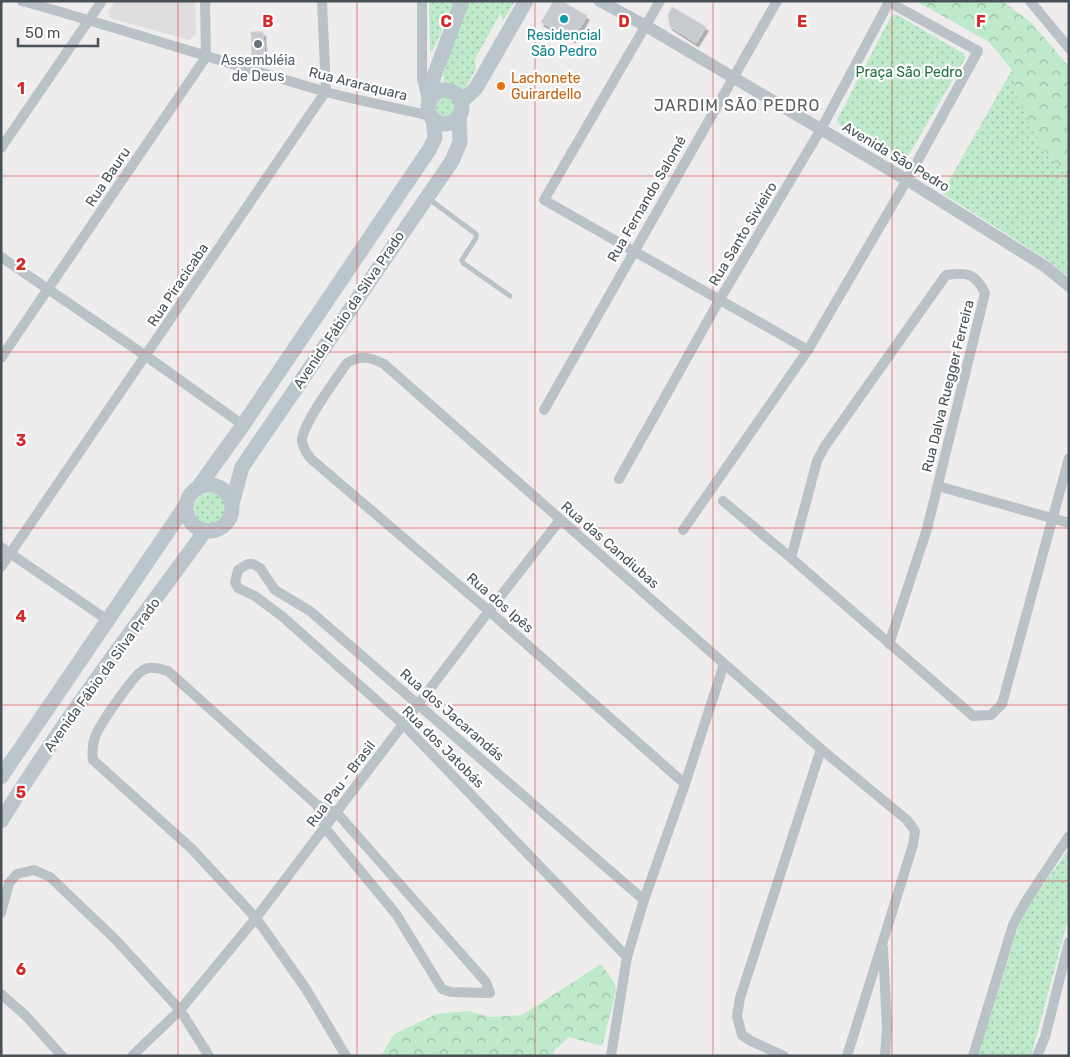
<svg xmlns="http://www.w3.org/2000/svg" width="1070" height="1057" viewBox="0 0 1070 1057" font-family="Rubik,sans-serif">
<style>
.education{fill:#e0ddde}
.grass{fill:url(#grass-dots)}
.forest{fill:url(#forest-crowns)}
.building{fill:#c7cacf;stroke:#d1d3d7;filter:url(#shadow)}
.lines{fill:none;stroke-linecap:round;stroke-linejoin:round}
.service{stroke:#b9c2c7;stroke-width:5}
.minor{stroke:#b9c2c7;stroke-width:10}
.tertiary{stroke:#b9c2c7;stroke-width:12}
.secondary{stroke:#bac5cc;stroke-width:15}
.grid{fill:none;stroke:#d62828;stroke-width:1;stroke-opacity:0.55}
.culture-dot{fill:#0f9aa8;stroke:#fff;stroke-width:2}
.worship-dot{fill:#6b7280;stroke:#fff;stroke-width:2}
.food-dot{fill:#e8710a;stroke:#fff;stroke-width:2}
.labels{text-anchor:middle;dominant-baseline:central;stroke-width:4.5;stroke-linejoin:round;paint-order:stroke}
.culture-label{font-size:14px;fill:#0d838f;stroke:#fff}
.worship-label{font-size:14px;fill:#5b616d;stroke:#fff}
.park-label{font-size:14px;fill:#20703f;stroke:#fff}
.food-label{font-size:14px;fill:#c56008;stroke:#fff;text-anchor:start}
.street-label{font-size:14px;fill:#475157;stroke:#fff}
.quarter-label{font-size:16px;letter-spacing:1px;fill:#5a5e60;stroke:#fff}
.grid-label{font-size:16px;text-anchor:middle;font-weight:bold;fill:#d62828;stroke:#fff;stroke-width:4.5;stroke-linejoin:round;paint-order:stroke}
</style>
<defs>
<pattern id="grass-dots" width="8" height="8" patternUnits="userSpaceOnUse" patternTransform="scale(1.25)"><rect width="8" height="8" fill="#bee9ca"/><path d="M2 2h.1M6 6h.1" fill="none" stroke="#9cbfa7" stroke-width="1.8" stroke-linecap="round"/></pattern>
<pattern id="forest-crowns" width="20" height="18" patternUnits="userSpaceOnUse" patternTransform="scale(1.25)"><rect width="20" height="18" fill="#bee9ca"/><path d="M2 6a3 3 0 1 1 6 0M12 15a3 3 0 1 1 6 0" fill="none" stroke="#9cbfa7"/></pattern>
<filter id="shadow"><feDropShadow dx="2.5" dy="4" stdDeviation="0" flood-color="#0004"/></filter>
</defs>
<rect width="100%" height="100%" fill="#efeced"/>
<polygon class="education" points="115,1 195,1 196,34 189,40 110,18 108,12"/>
<g class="grass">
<polygon points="429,1 454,2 433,51 430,51"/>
<path d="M470 1H515L503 21 500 14 475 59 476 69 463 91 452 87 444 86C441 60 458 24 470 1Z"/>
<polygon points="896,14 964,54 966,57 907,158 901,159 840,125 837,120 891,16"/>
<polygon points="1012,70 1019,101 1048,155 1069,177 1069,277 1049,261 942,193"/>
<circle cx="445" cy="107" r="11"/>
<circle cx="210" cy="509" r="16"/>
<polygon points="1069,849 1069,916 1031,1056 978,1056 1018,928 1030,903"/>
</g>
<g class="forest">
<polygon points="916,1 1002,1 1029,21 1048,42 1069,67 1069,177 1048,155 1033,131 1019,101 1012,70 989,42"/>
<polygon points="601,964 614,982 616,991 602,1046 569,1037 554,1051 553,1056 381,1056 394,1034 437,1014 468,1011 490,1017 522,1015"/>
</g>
<g class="building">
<polygon points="554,1 562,1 587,16 573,39 541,22"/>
<polygon points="672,7 706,27 696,43 670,26 668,16"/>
<polygon points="251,32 263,32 265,63 252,56"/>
</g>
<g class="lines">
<polyline class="service" points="429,199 476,234 476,238 462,260 463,263 510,296"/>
<g class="minor">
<path d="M22 1C123 29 222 62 323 91 358 101 395 107 430 116"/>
<polyline points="422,1 422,78 427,100"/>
<polyline points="660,1 544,200 808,350"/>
<polyline points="1030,1 1069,48"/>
<polyline points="1,148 102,1"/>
<polyline points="1,257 146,356 243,425"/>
<polyline points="1,358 206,57 205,1"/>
<polyline points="544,410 777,1"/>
<polyline points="619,479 720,299 821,129 889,2"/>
<polyline points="938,486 1069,523"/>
<polyline points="723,501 791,558 973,716 991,715 1002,704 1069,458"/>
<polyline points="683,530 808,350 907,180 978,51 887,1"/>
<polyline points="1,547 109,621"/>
<path d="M791 558 817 461 825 446 946 275C967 272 975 273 985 293L927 529 889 644"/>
<polyline points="1,567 326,91 322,1"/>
<path d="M685 784 489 611 310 458C307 453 302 447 302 440 303 423 336 379 347 363 361 355 370 357 384 364L821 749 907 820 915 831 913 845 847 1056"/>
<path d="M317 805 325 828 396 914 442 989 451 992 490 993 486 982 337 813 317 805 168 671C159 669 150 665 142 671 133 676 98 727 95 737 92 745 92 751 93 760L192 849 256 918 306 989 346 1056"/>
<polyline points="1,913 9,883 17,874 34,870 50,877 116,940 180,1010 209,1056"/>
<polyline points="883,948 887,1028 885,1056"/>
<polyline points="627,957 403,724 283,617 255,596 238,588 235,582 238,570 248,564 253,564 260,568 275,590 310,611 644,900"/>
<polyline points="1,994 25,1015 62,1056"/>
<polyline points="132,1056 180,1010 256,918 489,611 560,520"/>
<polyline points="611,1056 627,957 644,900 685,784 724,664"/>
<polyline points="784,1056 751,1041 742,1035 737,1016 740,998 821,749"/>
<polyline points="973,1056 1013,925 1026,901 1069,836"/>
<polyline points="1037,1056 1045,1037 1069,942"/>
</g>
<polyline class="tertiary" points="600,1 646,26 907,180 1046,267 1069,286"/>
<g class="secondary">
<circle cx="445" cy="107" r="17"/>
<polyline points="429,100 434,76 462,1"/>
<polyline points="461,102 476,88 526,1"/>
<circle cx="209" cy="508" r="23"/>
<polyline points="197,489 243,425 429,150 435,138 433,119"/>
<polyline points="232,504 242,467 452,161 460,142 459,115"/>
<polyline points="1,777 186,505"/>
<path d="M1 821C63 720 136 626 205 531"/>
</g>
</g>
<path class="grid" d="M178 1V1056M357 1V1056M535 1V1056M713 1V1056M892 1V1056M1 176H1069M1 352H1069M1 528H1069M1 705H1069M1 881H1069"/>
<circle class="culture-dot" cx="564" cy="19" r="5"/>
<circle class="worship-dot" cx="258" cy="44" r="5"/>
<circle class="food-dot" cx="501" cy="86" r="5"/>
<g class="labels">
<g class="culture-label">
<text x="564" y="35">Residencial<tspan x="564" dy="16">São Pedro</tspan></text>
</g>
<g class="worship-label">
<text x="258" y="60">Assembléia<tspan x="258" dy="16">de Deus</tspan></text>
</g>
<g class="park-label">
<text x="909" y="72">Praça São Pedro</text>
</g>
<g class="food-label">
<text x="511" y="78">Lachonete<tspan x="511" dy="16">Guirardello</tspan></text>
</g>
<g class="street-label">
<text transform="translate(358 84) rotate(14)">Rua Araraquara</text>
<text transform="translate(896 157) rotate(31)">Avenida São Pedro</text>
<text transform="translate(108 177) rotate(-56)">Rua Bauru</text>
<text transform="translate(647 199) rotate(-60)">Rua Fernando Salomé</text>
<text transform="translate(743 234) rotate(-59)">Rua Santo Sivieiro</text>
<text transform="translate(178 285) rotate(-56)">Rua Piracicaba</text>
<text transform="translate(349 310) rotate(-56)">Avenida Fábio da Silva Prado</text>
<text transform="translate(948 386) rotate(-76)">Rua Dalva Ruegger Ferreira</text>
<text transform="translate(610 545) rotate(41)">Rua das Candiubas</text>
<text transform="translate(500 603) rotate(41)">Rua dos Ipês</text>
<text transform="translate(102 675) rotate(-54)">Avenida Fábio da Silva Prado</text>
<text transform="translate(452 715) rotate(41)">Rua dos Jacarandás</text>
<text transform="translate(443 747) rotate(45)">Rua dos Jatobás</text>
<text transform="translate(341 784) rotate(-53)">Rua Pau - Brasil</text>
</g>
<g class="quarter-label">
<text x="737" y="105">JARDIM SÃO PEDRO</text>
</g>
</g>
<g class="grid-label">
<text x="268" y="27">B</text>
<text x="446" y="27">C</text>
<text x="624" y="27">D</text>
<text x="802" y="27">E</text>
<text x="981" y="27">F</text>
<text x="21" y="94">1</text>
<text x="21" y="270">2</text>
<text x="21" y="446">3</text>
<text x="21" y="622">4</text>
<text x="21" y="798">5</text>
<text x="21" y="975">6</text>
</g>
<rect width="1070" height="1057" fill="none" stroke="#475157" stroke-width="5"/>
<path d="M18 38v8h80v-8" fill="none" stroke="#475157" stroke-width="2.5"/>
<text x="25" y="38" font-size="15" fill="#475157" stroke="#ffffff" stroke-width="4" paint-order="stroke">50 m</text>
</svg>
